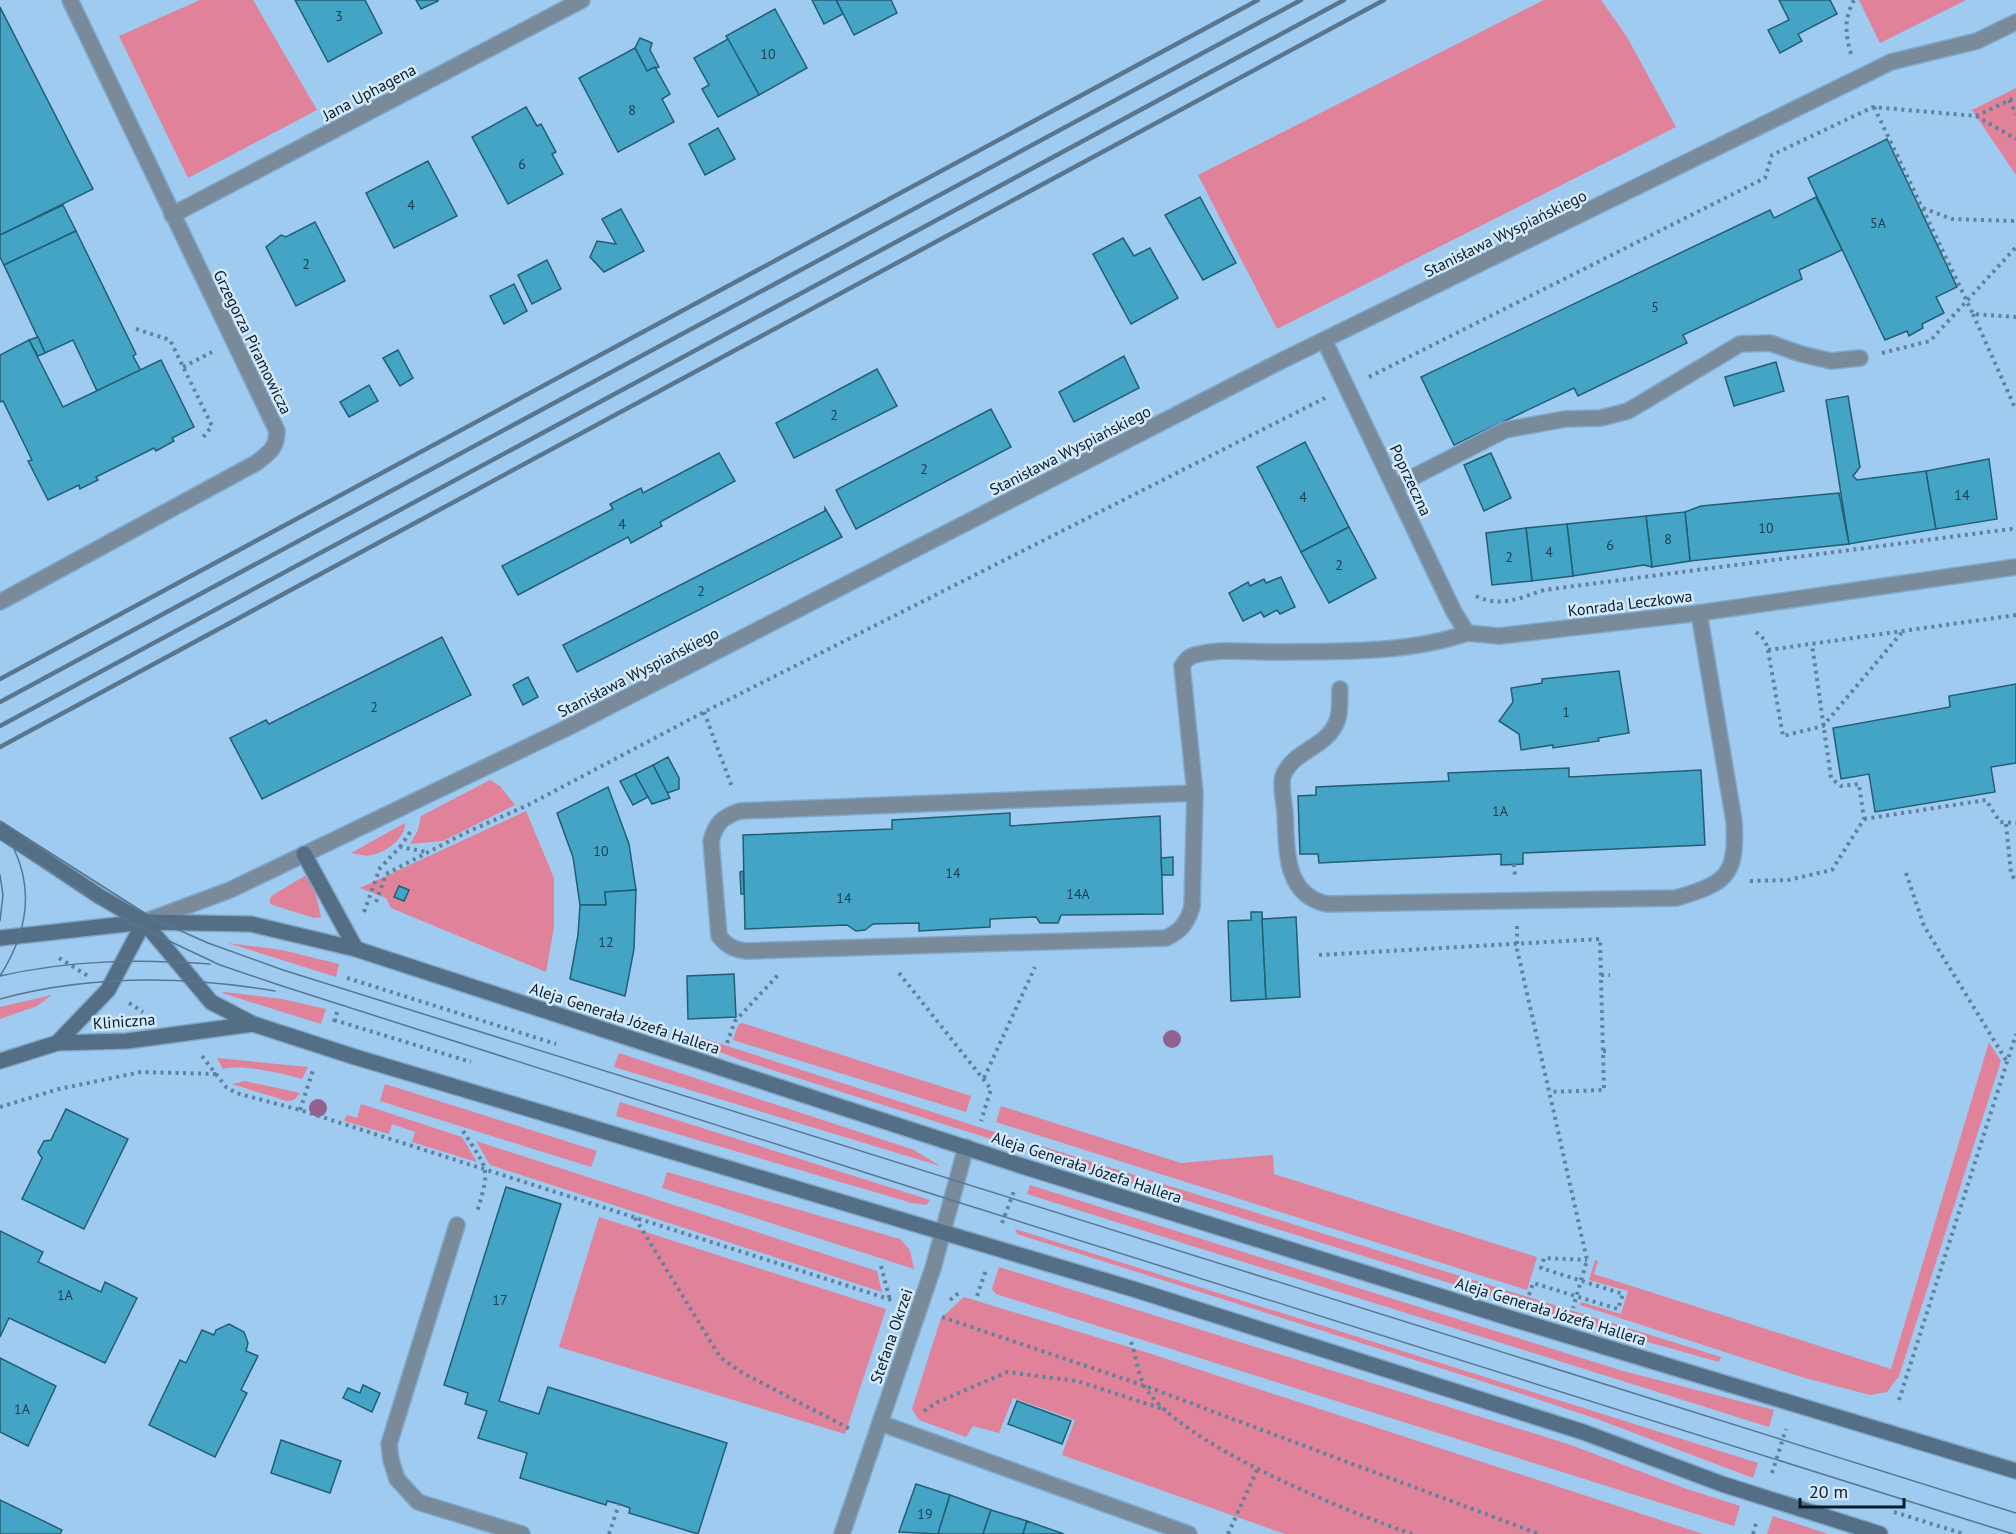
<svg xmlns="http://www.w3.org/2000/svg" width="2016" height="1534" viewBox="0 0 2016 1534" font-family="'PT Sans',sans-serif">
<style>
.green{fill:#df829a}
.building{fill:#44a4c5;stroke:#225e73;stroke-width:1.5}
.lines{fill:none;stroke-linecap:round;stroke-linejoin:round}
.lane-casing{stroke:#81a8c8;stroke-width:18}
.street-casing{stroke:#81a8c8;stroke-width:18}
.secondary-casing{stroke:#81a8c8;stroke-width:18}
.path{stroke:#61819c;stroke-width:4;stroke-dasharray:3 4.5;stroke-linecap:butt}
.lane{stroke:#798b9b;stroke-width:15}
.street{stroke:#798b9b;stroke-width:15}
.secondary{stroke:#546f85;stroke-width:15}
.tram{stroke:#587690;stroke-width:1.5}
.rail{stroke:#587690;stroke-width:4.5}
.tree{fill:#92618f}
.labels{text-anchor:middle;dominant-baseline:central;stroke-width:5;stroke-linejoin:round;paint-order:stroke}
.number-label{font-size:14px;fill:#193e50}
.street-label{font-size:16px;fill:#0b1c29;stroke:#d3e9fc}
</style>
<rect width="100%" height="100%" fill="#9fcbf0"/>
<g class="green">
<polygon points="200,0 253,0 317,110 188,178 119,36"/>
<polygon points="1544,0 1601,0 1627,37 1676,127 1277,329 1198,175"/>
<polygon points="1859,0 1966,0 1880,43"/>
<polygon points="2016,88 2016,175 1972,110"/>
<polygon points="490,780 500,786 515,805 443,841 410,844 418,830 421,816"/>
<polygon points="526,811 554,878 554,927 546,972 391,908 386,898 360,888"/>
<path d="M405 823C406 837 386 853 371 855 365 857 357 854 351 853Z"/>
<polygon points="308,874 312,877 321,917 314,918 270,904 270,898 273,895"/>
<polygon points="228,943 282,950 339,964 336,977"/>
<polygon points="224,992 282,999 326,1009 321,1024 222,993"/>
<polygon points="52,995 37,1006 0,1019 0,1007"/>
<polygon points="742,1023 971,1096 966,1112 733,1040 738,1025"/>
<polygon points="687,1033 1016,1139 1013,1146 741,1060 685,1039"/>
<polygon points="1989,1042 2001,1061 1899,1376 1887,1392 1870,1395 1805,1378 1580,1305 1581,1302 1621,1314 1628,1291 1589,1280 1595,1260 1598,1261 1594,1274 1891,1369"/>
<polygon points="619,1053 914,1150 940,1166 614,1067"/>
<path d="M217 1058 308 1067 302 1079C281 1073 243 1064 223 1069Z"/>
<polygon points="245,1081 300,1093 294,1100 287,1101 232,1084"/>
<polygon points="385,1084 597,1151 591,1167 380,1101"/>
<polygon points="620,1102 930,1200 926,1205 912,1203 616,1116"/>
<polygon points="361,1104 462,1137 477,1162 412,1142 415,1132 392,1124 389,1134 344,1121 347,1115 357,1118"/>
<polygon points="1001,1106 1181,1163 1273,1155 1274,1174 1537,1257 1527,1290 996,1122"/>
<polygon points="476,1141 877,1271 882,1292 490,1165"/>
<polygon points="1041,1146 1721,1357 1719,1362 1545,1313 1038,1154"/>
<polygon points="667,1172 900,1239 910,1250 914,1269 662,1188"/>
<polygon points="1030,1185 1623,1371 1774,1410 1769,1427 1027,1194"/>
<polygon points="599,1217 886,1309 845,1434 559,1347"/>
<polygon points="1015,1229 1758,1463 1753,1478 1597,1419 1519,1393 1017,1234"/>
<polygon points="999,1267 1571,1445 1684,1488 1740,1506 1734,1526 996,1294 992,1289"/>
<polygon points="964,1297 1142,1351 1703,1534 1285,1534 1062,1455 1075,1420 1013,1398 999,1433 973,1426 966,1437 919,1420 912,1409 941,1318"/>
<polygon points="1773,1516 1828,1534 1767,1534"/>
</g>
<g class="building">
<polygon points="295,0 365,0 382,33 328,62"/>
<polygon points="416,0 438,0 438,1 421,9"/>
<polygon points="836,0 891,0 897,13 854,35"/>
<polygon points="836,0 843,14 824,24 812,0"/>
<polygon points="1779,0 1830,0 1837,14 1798,34 1802,41 1780,53 1768,30 1789,20"/>
<polygon points="0,7 93,189 0,235"/>
<polygon points="775,9 807,68 759,95 726,36"/>
<polygon points="640,38 652,43 650,50 659,67 647,71 635,48"/>
<polygon points="728,39 759,95 718,117 702,89 709,85 694,58"/>
<polygon points="635,48 647,71 655,67 670,94 662,99 674,122 618,152 579,78"/>
<polygon points="526,107 537,126 541,124 556,152 552,154 563,174 508,204 472,137"/>
<polygon points="718,128 735,159 705,175 689,144"/>
<polygon points="1887,139 1957,287 1936,297 1944,313 1922,324 1923,328 1909,336 1907,331 1885,340 1808,178"/>
<polygon points="428,161 457,216 394,248 366,193"/>
<polygon points="1200,197 1236,263 1203,280 1165,215"/>
<polygon points="1816,197 1842,250 1799,270 1802,279 1683,335 1687,343 1578,396 1574,388 1454,445 1421,377 1770,210 1774,218"/>
<polygon points="63,205 76,231 4,265 0,257 0,235"/>
<polygon points="621,209 644,251 604,272 590,257 597,241 616,244 602,219"/>
<polygon points="315,222 345,281 296,306 266,247 281,235 286,237"/>
<polygon points="76,231 136,354 133,356 141,371 97,391 73,340 45,353 4,265"/>
<polygon points="1123,238 1134,256 1150,248 1178,298 1131,324 1093,254"/>
<polygon points="547,260 561,289 532,304 518,275"/>
<polygon points="514,284 527,311 504,324 490,296"/>
<polygon points="38,337 45,353 38,356 29,340"/>
<polygon points="29,340 63,407 161,360 194,427 172,438 174,441 156,451 154,448 96,477 98,480 80,489 79,485 48,500 28,461 32,460 3,401 0,402 0,355"/>
<polygon points="398,350 413,378 400,386 383,358"/>
<polygon points="1124,356 1139,388 1074,422 1059,392"/>
<polygon points="1776,362 1784,391 1734,406 1725,377"/>
<polygon points="877,369 897,406 794,458 776,423"/>
<polygon points="369,385 378,401 349,417 340,402"/>
<polygon points="1848,396 1860,467 1853,476 1857,480 1926,471 1936,529 1849,544 1826,400"/>
<polygon points="991,409 1011,447 856,529 836,490"/>
<polygon points="1305,442 1349,527 1301,552 1257,467"/>
<polygon points="719,453 735,481 660,522 662,526 631,543 628,537 518,595 502,566 613,509 610,504 641,488 643,493"/>
<polygon points="1491,453 1511,498 1484,511 1464,465"/>
<polygon points="1989,459 1997,519 1936,529 1926,471"/>
<polygon points="1839,493 1849,544 1690,561 1685,512 1701,506"/>
<polygon points="825,508 842,537 577,672 563,645 825,511"/>
<polygon points="1685,512 1690,561 1652,567 1646,516"/>
<polygon points="1646,516 1652,567 1644,565 1573,576 1567,524"/>
<polygon points="1567,524 1573,576 1532,581 1526,528"/>
<polygon points="1349,527 1376,578 1329,603 1301,552"/>
<polygon points="1526,528 1532,581 1492,585 1486,533"/>
<polygon points="1281,577 1295,607 1280,614 1277,610 1264,617 1261,612 1243,621 1229,593 1248,582 1250,586 1264,579 1266,583"/>
<polygon points="442,637 471,695 262,799 230,738 266,720 269,724"/>
<polygon points="1619,671 1629,733 1598,738 1599,741 1553,748 1553,745 1521,750 1519,734 1499,721 1513,702 1511,688 1542,683 1542,679"/>
<polygon points="528,677 538,697 523,705 513,685"/>
<polygon points="2016,684 2016,763 1991,767 1995,792 1875,812 1869,774 1841,779 1833,728 1950,707 1949,696"/>
<polygon points="668,757 679,778 679,789 667,793 653,765"/>
<polygon points="653,765 670,798 652,804 635,774"/>
<polygon points="1569,768 1569,777 1701,770 1705,845 1523,853 1523,864 1501,865 1501,854 1319,863 1318,854 1300,854 1298,796 1316,795 1316,787 1449,781 1448,773"/>
<polygon points="635,774 648,797 633,805 620,781"/>
<polygon points="608,787 629,844 636,890 605,892 606,905 580,905 573,857 557,813"/>
<polygon points="1010,813 1010,826 1160,816 1163,914 1061,915 1058,923 1040,923 1036,917 990,919 990,927 919,931 919,923 873,924 865,930 856,931 847,925 745,929 743,835 892,829 892,820"/>
<polygon points="1173,857 1173,875 1162,875 1161,858"/>
<polygon points="743,871 744,894 741,894 740,872"/>
<polygon points="399,886 409,890 404,901 394,897"/>
<polygon points="636,890 634,949 625,996 570,979 578,935 580,905 606,905 605,892"/>
<polygon points="1251,912 1262,912 1266,999 1231,1001 1228,921 1251,920"/>
<polygon points="1296,917 1300,997 1266,999 1262,919"/>
<polygon points="734,974 736,1017 688,1019 687,976"/>
<polygon points="66,1109 128,1139 84,1229 22,1199 42,1158 38,1152 44,1141 51,1140"/>
<polygon points="506,1187 561,1204 499,1401 539,1414 548,1387 727,1443 698,1534 629,1513 630,1508 619,1504 607,1501 606,1505 520,1478 527,1453 478,1438 487,1411 465,1404 468,1393 444,1385"/>
<polygon points="0,1231 43,1252 38,1262 57,1271 101,1292 105,1282 137,1298 105,1363 9,1318 0,1337"/>
<polygon points="229,1324 244,1332 248,1343 246,1351 258,1356 241,1390 247,1393 215,1457 149,1425 180,1360 186,1363 202,1330 214,1335 216,1330"/>
<polygon points="0,1358 56,1386 28,1446 0,1432"/>
<polygon points="363,1385 380,1393 372,1412 343,1398 348,1388 360,1393"/>
<polygon points="1017,1401 1071,1421 1062,1444 1008,1424"/>
<polygon points="281,1440 341,1461 330,1493 271,1473"/>
<polygon points="916,1484 950,1495 938,1534 899,1532"/>
<polygon points="950,1495 991,1510 983,1534 938,1534"/>
<polygon points="0,1500 62,1530 60,1534 0,1534"/>
<polygon points="991,1510 1027,1521 1023,1534 983,1534"/>
<polygon points="1027,1521 1064,1534 1023,1534"/>
</g>
<g class="lines">
<defs>
<g id="lane">
<polyline points="1394,487 1505,430 1565,419 1601,418 1628,411 1740,344 1770,343 1801,354 1831,361 1860,358"/>
<path d="M1340 689C1339 699 1341 712 1337 721 1327 748 1293 750 1283 776 1280 785 1284 802 1285 812 1287 847 1283 895 1327 904L1676 898C1727 883 1737 876 1734 821L1699 613"/>
<path d="M1195 793 740 811C722 817 716 823 711 841L719 936C727 946 734 950 748 951L1166 938C1181 931 1187 923 1192 907L1195 793 1182 666C1186 660 1188 657 1195 655 1219 648 1250 652 1274 652 1337 651 1407 654 1467 633"/>
<polyline points="457,1225 389,1444 391,1460 397,1479 418,1502 522,1534"/>
</g>
<g id="street">
<polyline points="172,215 582,0"/>
<polyline points="1325,342 1454,612 1467,633 1499,636 1699,613 2016,567"/>
<path d="M0 602 256 463C269 453 277 448 277 431L70 0"/>
<polyline points="144,922 230,890 571,726 1279,362 1891,62 1977,41 2016,22"/>
<polyline points="880,1423 1189,1534"/>
<polyline points="842,1534 933,1268 966,1147"/>
</g>
<g id="secondary">
<polyline points="0,830 99,896 144,922 211,1002 253,1024 355,1057 1133,1289 1583,1432 1722,1484 1880,1534"/>
<polyline points="304,854 356,949"/>
<polyline points="0,938 144,922 251,924 356,949 1022,1166 1516,1320 2016,1471"/>
<polyline points="57,1043 108,990 144,922"/>
<polyline points="0,1061 57,1043 127,1041 253,1024"/>
</g>
</defs>
<use href="#lane" class="lane-casing"/>
<use href="#street" class="street-casing"/>
<use href="#secondary" class="secondary-casing"/>
<g class="path">
<path d="M1851 54C1845 33 1844 19 1854 0"/>
<polyline points="2009,100 2016,114"/>
<polyline points="1874,107 1973,314 2016,317"/>
<polyline points="1976,116 2016,97"/>
<polyline points="1923,208 1952,219 2016,221"/>
<polyline points="1973,314 2016,410"/>
<polyline points="136,329 170,340 212,426 201,440"/>
<polyline points="1882,353 1930,341 2016,247"/>
<polyline points="183,367 212,352"/>
<polyline points="1369,377 1765,178 1772,155 1873,107 1976,116 2016,139"/>
<path d="M1476 596C1500 608 1520 598 1544 590L2011 529 2016 531"/>
<polyline points="1756,632 1765,640 1768,650 1783,736 1823,726 1903,631"/>
<polyline points="1768,650 2016,615"/>
<polyline points="704,712 732,787"/>
<polyline points="1864,819 1986,800 2000,822 2016,823"/>
<polyline points="2006,824 2011,873 2016,882"/>
<polyline points="400,847 411,831"/>
<polyline points="1514,864 1515,876"/>
<polyline points="1906,873 1924,926 2006,1060"/>
<polyline points="1750,881 1788,880 1832,870 1864,819 1859,784 1841,786 1831,778 1812,644"/>
<polyline points="376,902 386,874 465,833 528,805 704,712 1325,398"/>
<polyline points="364,912 380,868 400,847 427,852"/>
<polyline points="1517,926 1517,949 1587,1260 1573,1308"/>
<polyline points="1319,955 1600,939 1604,1090 1550,1092"/>
<polyline points="59,958 88,976"/>
<polyline points="899,973 991,1089 981,1121"/>
<polyline points="1601,975 1610,975"/>
<polyline points="347,978 556,1044"/>
<polyline points="129,1003 143,1012"/>
<polyline points="334,1020 471,1062"/>
<polyline points="334,1022 337,1012"/>
<polyline points="727,1043 735,1021 778,975"/>
<polyline points="1603,1051 1610,1051"/>
<polyline points="202,1056 226,1087 236,1093 300,1110 895,1301"/>
<polyline points="984,1078 1035,967"/>
<polyline points="0,1107 59,1089 141,1072 216,1074"/>
<polyline points="300,1110 313,1070"/>
<path d="M463 1131C488 1171 491 1166 477 1212"/>
<polyline points="635,1218 720,1357 739,1371 852,1430"/>
<polyline points="1002,1223 1014,1191"/>
<polyline points="881,1266 890,1300"/>
<polyline points="1529,1295 1533,1283 1618,1309 1623,1294 1541,1268 1544,1258 1587,1260"/>
<polyline points="977,1296 986,1270"/>
<polyline points="950,1300 961,1291"/>
<polyline points="942,1317 1145,1386 1539,1534"/>
<path d="M1131 1342C1136 1356 1138 1375 1145 1387 1179 1444 1348 1512 1412 1534"/>
<polyline points="1899,1400 2016,1034"/>
<polyline points="924,1411 938,1402 1007,1372 1077,1381 1166,1410"/>
<polyline points="1772,1473 1786,1429"/>
<polyline points="1894,1512 1964,1534"/>
<polyline points="609,1534 619,1504"/>
<polyline points="1228,1534 1258,1468"/>
<polyline points="1753,1534 1757,1520"/>
</g>
<use href="#lane" class="lane"/>
<use href="#street" class="street"/>
<use href="#secondary" class="secondary"/>
<g class="tram">
<polyline points="0,821 154,919 208,943 283,970 2016,1513"/>
<polyline points="0,839 131,923 220,965 279,985 951,1200 2013,1534"/>
<polyline points="0,875 3,895 0,921"/>
<path d="M0 976C70 960 138 959 210 964"/>
<path d="M0 976C26 935 35 893 14 849"/>
<path d="M0 999C89 975 185 976 275 991"/>
</g>
<g class="rail">
<polyline points="0,679 1258,0"/>
<polyline points="0,702 1301,0"/>
<polyline points="0,726 1344,0"/>
<polyline points="0,747 1384,0"/>
</g>
</g>
<g class="tree">
<circle cx="1172" cy="1039" r="9"/>
<circle cx="318" cy="1108" r="9"/>
</g>
<g class="labels">
<g class="number-label">
<text x="339" y="16">3</text>
<text x="768" y="54">10</text>
<text x="632" y="110">8</text>
<text x="522" y="164">6</text>
<text x="411" y="205">4</text>
<text x="1878" y="223">5A</text>
<text x="306" y="264">2</text>
<text x="1655" y="307">5</text>
<text x="834" y="415">2</text>
<text x="924" y="469">2</text>
<text x="1962" y="495">14</text>
<text x="1303" y="497">4</text>
<text x="622" y="524">4</text>
<text x="1766" y="528">10</text>
<text x="1668" y="539">8</text>
<text x="1610" y="545">6</text>
<text x="1549" y="552">4</text>
<text x="1509" y="557">2</text>
<text x="1339" y="565">2</text>
<text x="701" y="591">2</text>
<text x="374" y="707">2</text>
<text x="1566" y="712">1</text>
<text x="1500" y="811">1A</text>
<text x="601" y="851">10</text>
<text x="953" y="873">14</text>
<text x="1078" y="894">14A</text>
<text x="844" y="898">14</text>
<text x="606" y="942">12</text>
<text x="65" y="1295">1A</text>
<text x="500" y="1300">17</text>
<text x="22" y="1409">1A</text>
<text x="925" y="1514">19</text>
</g>
<g class="street-label">
<text transform="translate(369 92) rotate(-28)">Jana Uphagena</text>
<text transform="translate(1505 233) rotate(-26)">Stanisława Wyspiańskiego</text>
<text transform="translate(253 342) rotate(64)">Grzegorza Piramowicza</text>
<text transform="translate(1070 450) rotate(-27)">Stanisława Wyspiańskiego</text>
<text transform="translate(1411 480) rotate(65)">Poprzeczna</text>
<text transform="translate(1630 603) rotate(-7)">Konrada Leczkowa</text>
<text transform="translate(638 672) rotate(-27)">Stanisława Wyspiańskiego</text>
<text transform="translate(625 1018) rotate(18)">Aleja Generała Józefa Hallera</text>
<text transform="translate(124 1021) rotate(-4)">Kliniczna</text>
<text transform="translate(1087 1167) rotate(18)">Aleja Generała Józefa Hallera</text>
<text transform="translate(1551 1311) rotate(17)">Aleja Generała Józefa Hallera</text>
<text transform="translate(891 1336) rotate(-71)">Stefana Okrzei</text>
</g>
</g>
<path d="M1800 1498v9h104v-9" fill="none" stroke="#0b1c29" stroke-width="3"/>
<text x="1809" y="1498" font-size="18" fill="#0b1c29" stroke="#d3e9fc" stroke-width="4.5" paint-order="stroke">20 m</text>
</svg>
